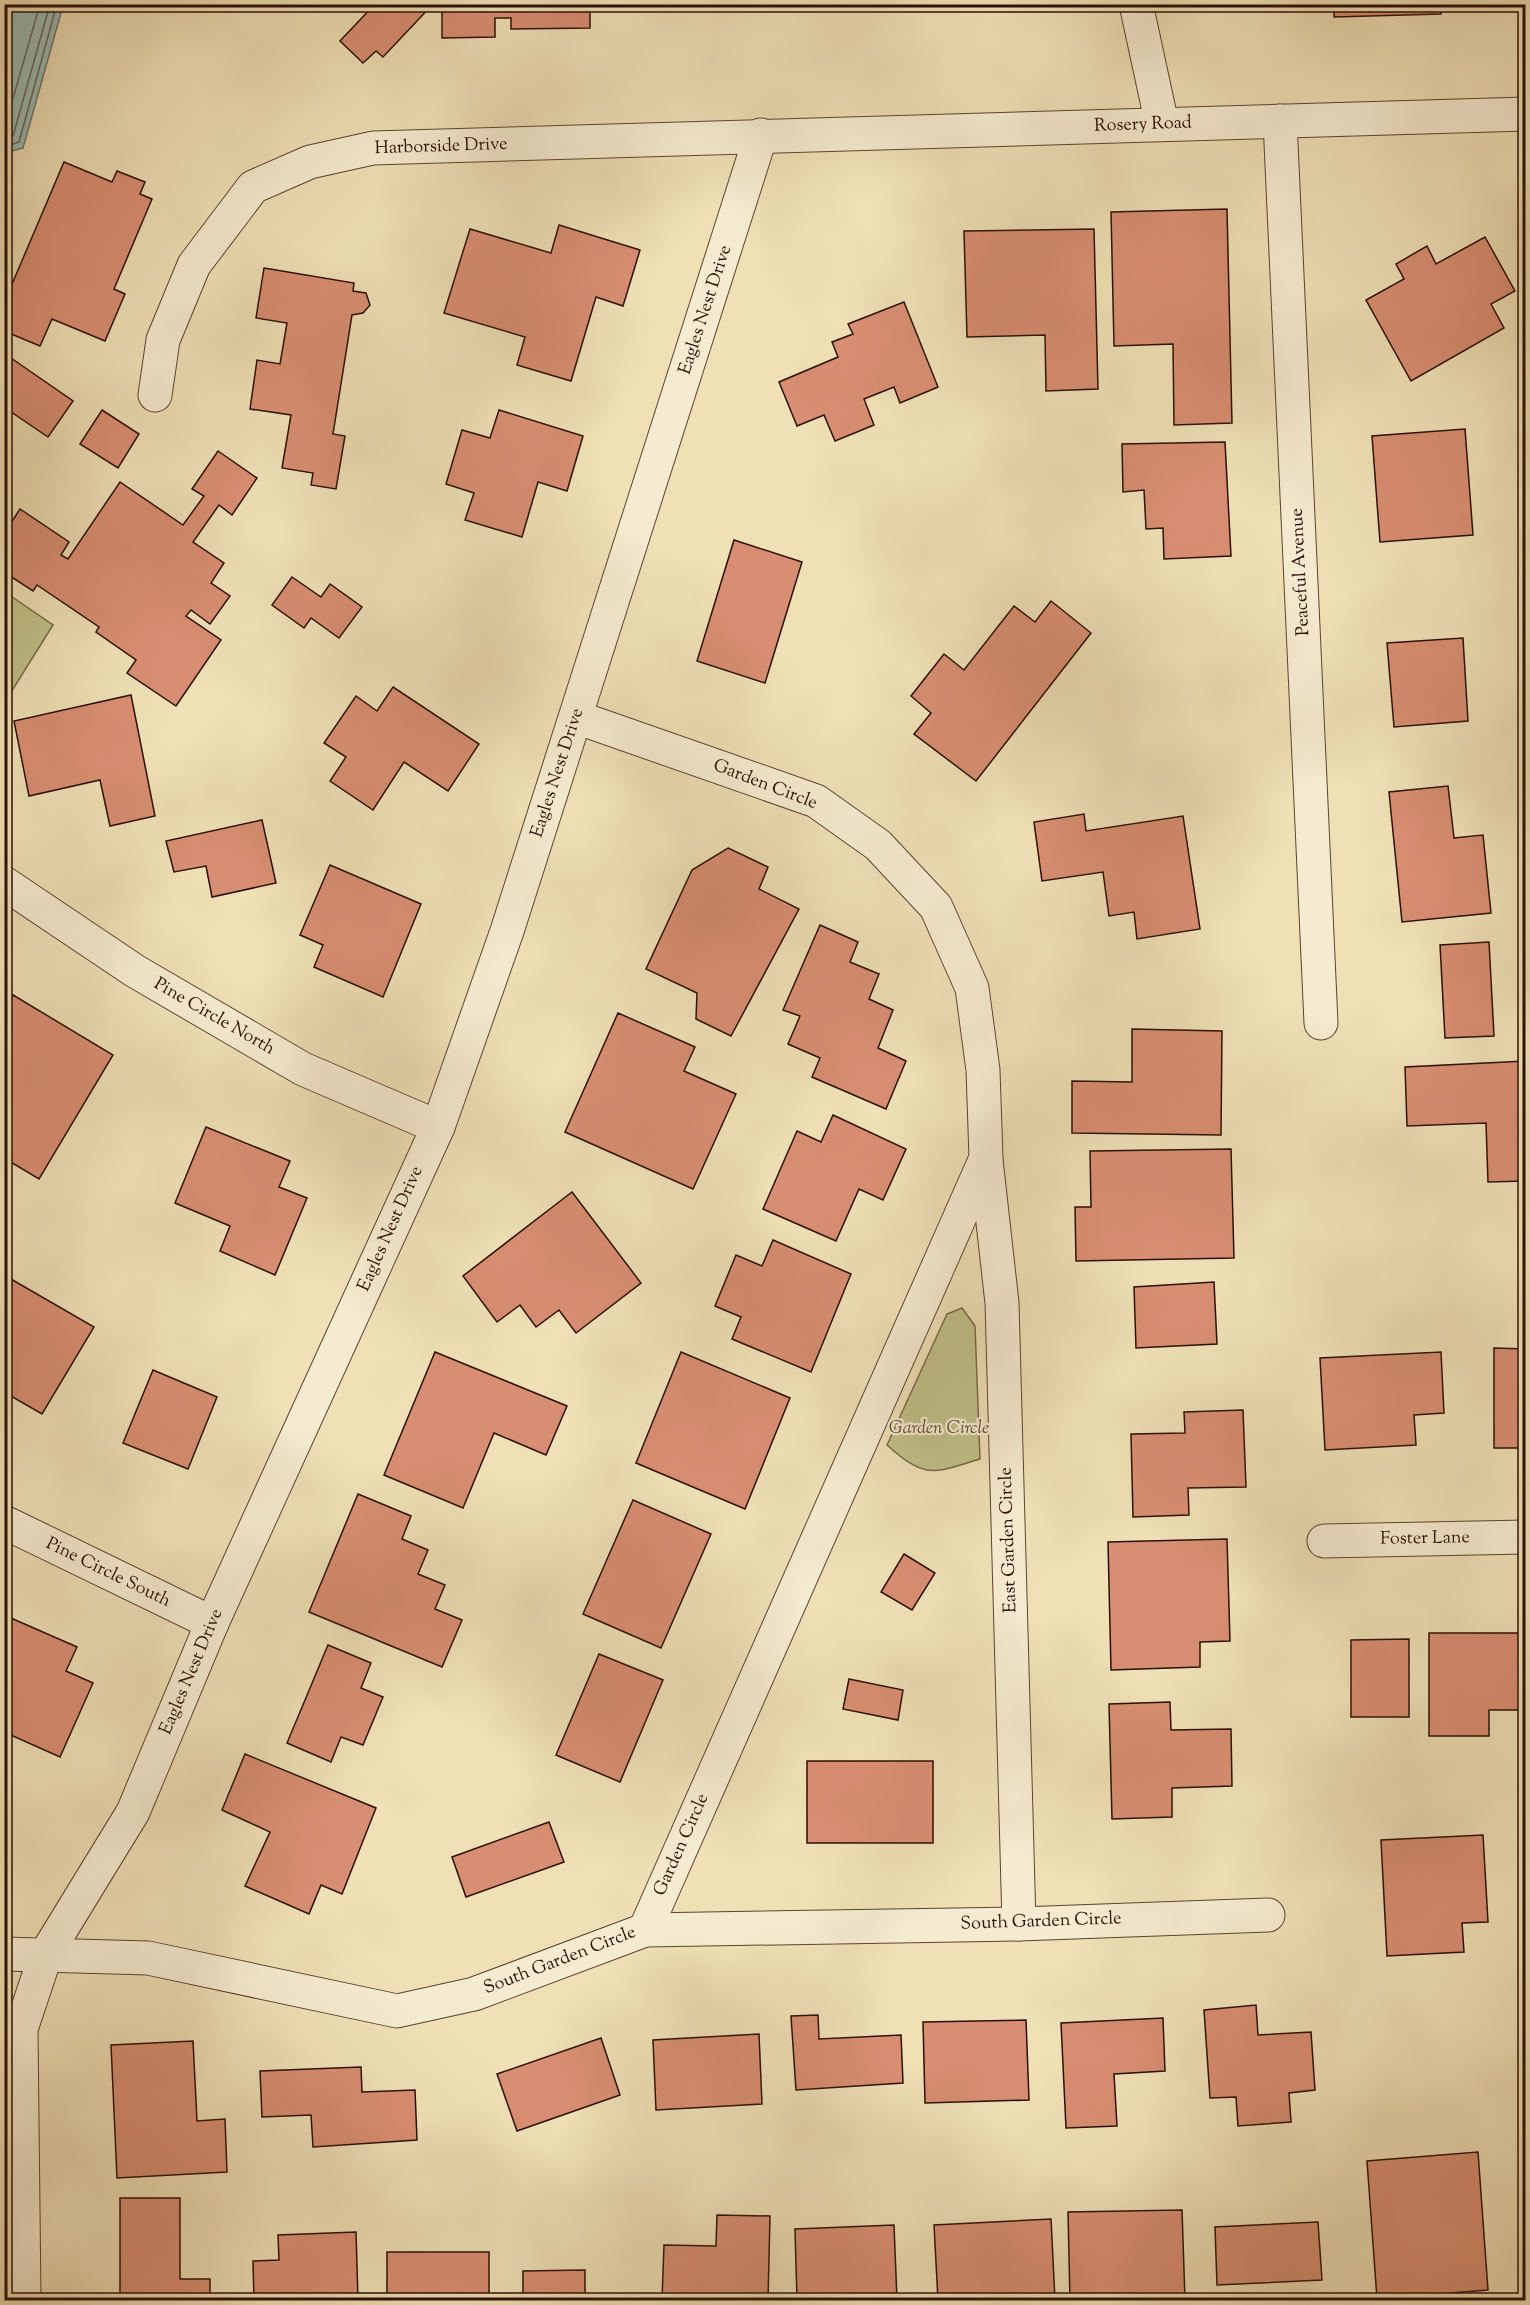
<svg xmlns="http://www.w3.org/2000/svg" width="1530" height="2305" viewBox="0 0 1530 2305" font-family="'Sorts Mill Goudy',serif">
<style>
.green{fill:#c0c089;stroke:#766846;stroke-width:1.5}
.water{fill:#9bbbb5;stroke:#6e766e;stroke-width:1.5}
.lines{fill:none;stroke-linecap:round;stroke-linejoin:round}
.shore{stroke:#63655c;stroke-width:1.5}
.building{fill:#d88e72;stroke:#2b0f04;stroke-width:1.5}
.street-casing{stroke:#5c4330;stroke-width:35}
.street{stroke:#f5ebd0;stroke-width:33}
.labels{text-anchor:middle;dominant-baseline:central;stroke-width:4.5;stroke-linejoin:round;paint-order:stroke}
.street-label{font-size:18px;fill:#2b0f04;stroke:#f5ebd0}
.park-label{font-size:18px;font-style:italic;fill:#5f4d33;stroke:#f5ebd0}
</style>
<rect width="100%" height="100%" fill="#efe0b6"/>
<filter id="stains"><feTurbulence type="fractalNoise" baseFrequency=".00333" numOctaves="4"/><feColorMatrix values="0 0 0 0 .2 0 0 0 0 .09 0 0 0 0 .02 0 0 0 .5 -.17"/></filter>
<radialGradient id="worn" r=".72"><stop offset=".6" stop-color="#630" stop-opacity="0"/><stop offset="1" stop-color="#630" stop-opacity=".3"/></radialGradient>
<g class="green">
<polygon points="5,592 53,625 5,702"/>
<path d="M962 1308 975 1326 980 1459C933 1473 926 1480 887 1445L947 1314Z"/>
</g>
<polygon class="water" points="5,4 69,5 61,13 23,148 5,153"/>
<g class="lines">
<g class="shore">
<polyline points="4,130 40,4"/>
<polyline points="4,139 13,136 50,4"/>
<polyline points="4,147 19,142 55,11 61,4"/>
</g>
</g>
<g class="building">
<polygon points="375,4 433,4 383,57 376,51 363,63 340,41"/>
<polygon points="442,4 590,4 590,28 511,29 511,18 495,18 495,37 442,38"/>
<polygon points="1334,4 1441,4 1441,14 1334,17"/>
<polygon points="64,162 112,182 117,171 145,182 140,194 152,199 114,289 125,294 105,341 52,319 40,346 4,331 4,303"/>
<polygon points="1227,209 1232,423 1174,425 1173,344 1114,346 1111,212"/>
<polygon points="559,225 640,250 623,306 596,297 571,381 517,365 525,337 444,313 470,229 551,253"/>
<polygon points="1094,229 1098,389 1046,391 1045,335 967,337 964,231"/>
<polygon points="1485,237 1515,291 1491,304 1504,328 1411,381 1366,300 1404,279 1396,264 1427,246 1436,264"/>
<polygon points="264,268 354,283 353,291 366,293 370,305 363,313 352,315 333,434 345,436 336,489 311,485 313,473 282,468 291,415 250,409 257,360 280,364 287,323 256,318"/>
<polygon points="904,302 938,387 900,403 894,387 864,399 874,425 835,441 824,415 797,426 779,382 838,357 832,342 853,334 848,324"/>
<polygon points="11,358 73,401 48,437 4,407 4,367"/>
<polygon points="102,410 139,434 118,468 80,444"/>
<polygon points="499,410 583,436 567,491 538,482 522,537 465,520 474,493 446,484 462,430 490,438"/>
<polygon points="1465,429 1473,535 1380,542 1372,436"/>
<polygon points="1225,442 1231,556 1164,559 1163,528 1146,529 1144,490 1123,492 1122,444"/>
<polygon points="218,451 257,478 232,515 219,505 193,542 224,563 211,583 230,596 210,624 191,610 186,616 221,640 176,706 127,673 136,660 96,632 99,627 37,585 33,591 4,572 4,523 9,526 20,509 69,542 61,555 68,559 120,482 183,525 204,496 192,489"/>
<polygon points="734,540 802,562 765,683 697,661"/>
<polygon points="292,577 321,597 330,584 362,607 339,638 311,618 304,628 272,605"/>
<polygon points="1051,601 1091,633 976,781 914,734 931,713 911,696 944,654 964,670 1014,606 1035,622"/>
<polygon points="1463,638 1468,721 1394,727 1387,643"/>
<polygon points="393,687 479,744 448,791 404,762 373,810 330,781 346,757 324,743 356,696 377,711"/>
<polygon points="131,695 155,816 110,826 100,780 29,796 14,721"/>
<polygon points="1448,786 1454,838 1483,835 1491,913 1402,922 1389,792"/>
<polygon points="1084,814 1086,831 1183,816 1200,929 1137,939 1134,912 1109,916 1103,872 1042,881 1034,822"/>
<polygon points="262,820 276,883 212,897 206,866 174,872 166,841"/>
<polygon points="728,848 768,867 759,889 799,909 731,1036 696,1019 697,993 646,969 692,870"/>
<polygon points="330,865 421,904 383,997 314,967 323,945 300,935"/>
<polygon points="820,925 858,942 850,962 879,974 869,999 893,1010 878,1048 906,1061 886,1109 812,1077 820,1058 788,1044 800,1016 783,1010"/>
<polygon points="1489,942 1494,1036 1445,1038 1440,945"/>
<polygon points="13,995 113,1055 39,1179 4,1158 4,1010"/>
<polygon points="618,1013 695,1047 684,1071 736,1094 693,1189 565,1132"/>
<polygon points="1132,1029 1222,1031 1221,1135 1072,1133 1072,1081 1132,1082"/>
<polygon points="1526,1061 1526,1181 1488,1182 1486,1123 1407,1126 1405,1067"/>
<polygon points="833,1115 906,1149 883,1200 859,1189 836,1241 763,1209 797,1131 821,1142"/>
<polygon points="206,1127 290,1161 279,1187 307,1198 275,1275 220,1251 230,1226 175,1203"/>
<polygon points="1231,1149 1234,1258 1076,1261 1075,1207 1091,1207 1090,1151"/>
<polygon points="572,1192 641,1283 576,1333 559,1310 536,1327 520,1305 497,1322 463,1276"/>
<polygon points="773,1240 851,1274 811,1372 732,1339 741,1317 715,1306 736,1255 762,1266"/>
<polygon points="4,1275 94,1327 42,1414 4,1392"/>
<polygon points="1214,1282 1217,1344 1136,1348 1134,1287"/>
<polygon points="1494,1348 1526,1349 1526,1448 1494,1448"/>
<polygon points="435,1352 567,1406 546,1455 494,1433 463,1508 384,1475"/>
<polygon points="681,1352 790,1398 745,1509 636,1463"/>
<polygon points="1441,1352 1444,1413 1414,1415 1416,1445 1325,1450 1320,1358"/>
<polygon points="153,1370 217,1397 188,1469 123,1443"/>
<polygon points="1243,1410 1246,1487 1188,1488 1189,1515 1133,1517 1131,1434 1185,1433 1184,1412"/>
<polygon points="358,1494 411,1516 402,1539 428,1550 418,1574 445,1585 435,1609 462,1620 442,1667 309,1612"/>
<polygon points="633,1500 711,1534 661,1648 583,1614"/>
<polygon points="1227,1539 1230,1641 1200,1642 1200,1667 1111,1670 1108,1542"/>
<polygon points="904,1554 935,1573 912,1610 881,1592"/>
<polygon points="4,1615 77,1647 66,1671 93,1683 60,1757 4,1732"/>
<polygon points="1429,1633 1519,1633 1519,1710 1489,1710 1489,1736 1429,1736"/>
<polygon points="1409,1639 1409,1717 1351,1717 1351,1640"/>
<polygon points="328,1645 371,1663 361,1688 383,1697 363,1745 341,1737 331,1762 287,1743"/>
<polygon points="599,1654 663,1680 620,1782 556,1755"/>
<polygon points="849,1679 903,1690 898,1720 843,1709"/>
<polygon points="1170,1702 1171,1730 1231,1729 1232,1786 1172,1788 1172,1817 1112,1819 1109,1704"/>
<polygon points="245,1754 376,1808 342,1894 321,1885 309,1914 245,1886 270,1832 222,1810"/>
<rect x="807" y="1761" width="126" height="82"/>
<polygon points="549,1822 564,1862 466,1897 452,1857"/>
<polygon points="1483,1835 1488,1922 1462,1923 1464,1952 1387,1956 1381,1840"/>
<polygon points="1256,2005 1258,2035 1311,2032 1315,2090 1289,2093 1291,2122 1238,2126 1236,2097 1210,2098 1204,2010"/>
<polygon points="818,2015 819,2039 901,2035 903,2083 796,2090 791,2016"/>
<polygon points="1163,2018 1165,2071 1114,2074 1117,2126 1066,2128 1061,2023"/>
<polygon points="1026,2020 1029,2100 925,2103 923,2022"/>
<polygon points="759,2034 762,2104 656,2110 653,2040"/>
<polygon points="601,2038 620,2095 517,2131 497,2074"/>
<polygon points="193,2041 197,2121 225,2119 227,2172 117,2178 111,2045"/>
<polygon points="361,2067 362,2092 415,2090 417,2140 313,2147 311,2115 262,2117 260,2071"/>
<polygon points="1478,2152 1488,2290 1377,2299 1367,2161"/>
<polygon points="120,2198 180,2198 180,2279 210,2279 210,2300 120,2300"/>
<polygon points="1182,2210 1185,2300 1070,2300 1068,2212"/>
<polygon points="717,2215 770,2216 768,2300 662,2300 664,2245 716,2246"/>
<polygon points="1051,2219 1055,2300 938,2300 934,2225"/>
<polygon points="1318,2222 1322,2280 1217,2285 1215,2227"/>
<polygon points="894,2225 897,2300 797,2300 795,2229"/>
<polygon points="356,2232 358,2300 254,2300 253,2261 279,2260 278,2235"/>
<rect x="387" y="2252" width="102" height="48"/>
<polygon points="585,2270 585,2300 523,2300 523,2271"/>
</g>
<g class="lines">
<defs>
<g id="street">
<polyline points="1136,4 1162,124"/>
<polyline points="1280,121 1321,1023"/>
<polyline points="155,395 163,340 194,265 253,187 310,162 373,148 1526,114"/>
<polyline points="576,717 816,801 878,845 936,907 972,988 983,1070 986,1158 645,1930"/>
<polyline points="4,883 135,971 303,1069 438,1127"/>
<polyline points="986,1160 1002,1303 1019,1924"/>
<polyline points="4,1522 212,1623"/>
<polyline points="1324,1541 1526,1537"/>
<polyline points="4,1954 148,1958 397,2011 474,1994 645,1930 1019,1924 1268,1915"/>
<polyline points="24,2300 21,2029 46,1954 133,1812 212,1623 438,1127 507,931 761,135"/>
</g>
</defs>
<use href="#street" class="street-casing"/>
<use href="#street" class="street"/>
</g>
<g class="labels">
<g class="street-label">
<text transform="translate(1143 125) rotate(-2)">Rosery Road</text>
<text transform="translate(441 147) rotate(-2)">Harborside Drive</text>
<text transform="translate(706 310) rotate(-72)">Eagles Nest Drive</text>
<text transform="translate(1301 572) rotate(-93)">Peaceful Avenue</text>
<text transform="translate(558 773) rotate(-72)">Eagles Nest Drive</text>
<text transform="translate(765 785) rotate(21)">Garden Circle</text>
<text transform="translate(214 1017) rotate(30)">Pine Circle North</text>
<text transform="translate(391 1229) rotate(-66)">Eagles Nest Drive</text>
<text transform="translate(1425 1539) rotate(-1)">Foster Lane</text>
<text transform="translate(1009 1540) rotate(-92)">East Garden Circle</text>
<text transform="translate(108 1573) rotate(26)">Pine Circle South</text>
<text transform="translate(192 1672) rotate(-67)">Eagles Nest Drive</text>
<text transform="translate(682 1845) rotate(-66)">Garden Circle</text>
<text transform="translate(1041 1922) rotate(-2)">South Garden Circle</text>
<text transform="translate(560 1961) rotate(-21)">South Garden Circle</text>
</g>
<g class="park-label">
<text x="939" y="1429">Garden Circle</text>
</g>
</g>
<rect width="1530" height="2305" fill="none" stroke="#efe0b6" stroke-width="24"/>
<rect x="6" y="6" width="1518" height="2293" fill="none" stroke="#2b0f04" stroke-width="3"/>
<rect x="12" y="12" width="1506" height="2281" fill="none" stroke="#2b0f04" stroke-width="1.5"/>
<rect width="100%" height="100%" filter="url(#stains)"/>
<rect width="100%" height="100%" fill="url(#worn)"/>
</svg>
